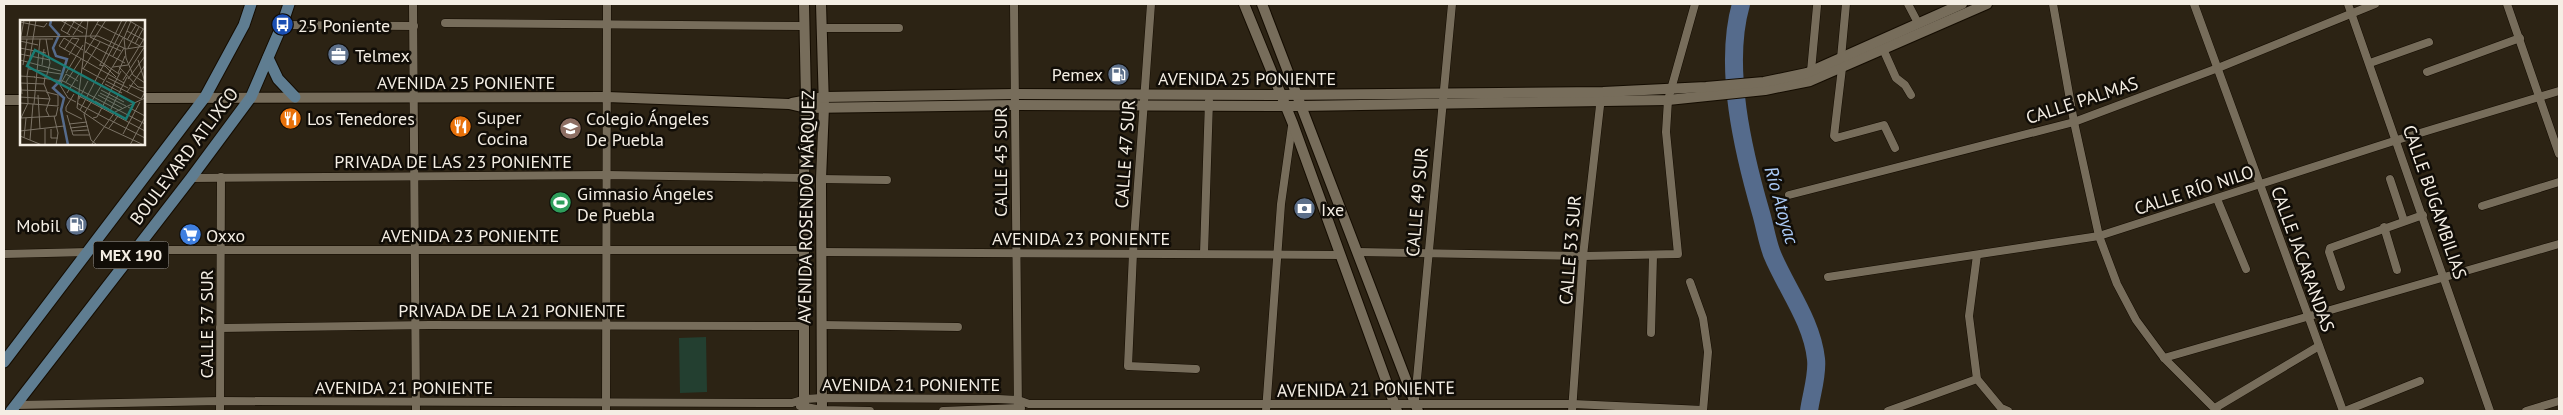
<svg xmlns="http://www.w3.org/2000/svg" width="2563" height="415" viewBox="0 0 2563 415" font-family="'PT Sans',sans-serif">
<style>
.green{fill:#233f30}
.lines{fill:none;stroke-linecap:round;stroke-linejoin:round}
.river{stroke:#556b8c;stroke-width:18}
.street-casing{stroke:#140c01;stroke-width:9}
.secondary-casing{stroke:#140c01;stroke-width:12}
.primary-casing{stroke:#140c01;stroke-width:13}
.street{stroke:#776d5b;stroke-width:8}
.secondary{stroke:#776d5b;stroke-width:10}
.primary{stroke:#5f7d91;stroke-width:11}
.labels{text-anchor:middle;dominant-baseline:central;stroke-width:5;stroke-linejoin:round;paint-order:stroke}
.shield{fill:#110d07;stroke:#b0aaa2;stroke-width:1}
.shield-label{font-size:16px;font-weight:bold;fill:#f4eee4}
.poi-label{font-size:18px;fill:#f4eee4;stroke:#110d07;text-anchor:start}
.street-label{font-size:18px;fill:#f4eee4;stroke:#110d07}
.water-label{font-size:19px;font-style:italic;fill:#abcaf6;stroke:#110d07}
.inset-river{fill:none;stroke:#556b8c;stroke-width:2.5}
.inset-road{fill:none;stroke:#7c7467;stroke-width:1}
.view{fill:#1a7c74;fill-opacity:0.15;stroke:#1a7c74;stroke-width:2.5}
.inset-edge{fill:none;stroke:#f4eee4;stroke-width:2.5}
</style>
<rect width="100%" height="100%" fill="#2c2314"/>
<polygon class="green" points="706,337 707,392 680,393 679,338"/>
<g class="lines">
<path class="river" d="M1741 4C1723 67 1743 151 1761 213 1765 227 1767 241 1772 254 1786 288 1812 321 1816 359 1818 375 1811 395 1809 411"/>
<defs>
<g id="street">
<polyline points="413,4 416,411"/>
<polyline points="1014,4 1018,411"/>
<polyline points="1151,4 1133,253 1128,366 1196,369"/>
<polyline points="1908,4 1918,23"/>
<polyline points="2053,4 2074,122 2099,236 2117,284 2136,320 2164,358 2217,411"/>
<polyline points="2194,4 2343,411"/>
<polyline points="2348,4 2490,411"/>
<polyline points="2507,4 2559,154"/>
<polyline points="445,23 804,26"/>
<polyline points="282,25 414,26"/>
<polyline points="821,28 899,28"/>
<polyline points="1883,49 1896,78 1905,85 1911,95"/>
<polyline points="1841,58 1846,4"/>
<polyline points="2370,63 2429,42"/>
<polyline points="1842,68 1834,136 1836,138 1884,125 1895,148"/>
<polyline points="1811,71 1817,6"/>
<polyline points="2427,72 2520,38"/>
<polyline points="191,178 607,175 804,178"/>
<polyline points="821,179 887,180"/>
<polyline points="2390,179 2404,221"/>
<polyline points="1789,195 2074,122 2218,68 2375,4"/>
<polyline points="2217,199 2246,269"/>
<polyline points="2482,206 2559,182"/>
<polyline points="2384,227 2397,270"/>
<polyline points="135,250 805,250"/>
<polyline points="821,252 1340,255"/>
<polyline points="1358,252 1583,256 1678,254 1666,132 1668,100 1695,4"/>
<polyline points="1204,253 1209,101"/>
<polyline points="4,254 88,252"/>
<polyline points="1977,255 1969,316 1977,379 2001,408 2008,411"/>
<polyline points="1828,277 2099,236 2397,140 2559,91"/>
<polyline points="1690,282 1703,318 1708,352 1703,411"/>
<polyline points="2341,287 2329,252 2330,248 2423,215"/>
<polyline points="821,325 958,327"/>
<polyline points="220,328 430,325 805,326"/>
<polyline points="1651,333 1653,256"/>
<polyline points="2164,358 2559,244"/>
<polyline points="1415,400 1452,4"/>
<polyline points="16,405 220,401 792,403 805,399 822,398 998,399 1018,400 1029,404 1573,404 1703,410"/>
<polyline points="800,406 822,410 870,411"/>
<polyline points="2215,408 2319,346"/>
<polyline points="220,411 221,177"/>
<polyline points="606,411 607,4"/>
<polyline points="943,411 1021,408"/>
<polyline points="1266,411 1281,204 1292,126"/>
<polyline points="1572,411 1583,256 1601,97"/>
<polyline points="1888,411 1977,379"/>
<polyline points="2345,411 2420,381"/>
<polyline points="2526,411 2559,401"/>
</g>
<g id="secondary">
<polyline points="804,4 806,99 804,178 804,411"/>
<polyline points="821,4 824,107 821,179 822,411"/>
<polyline points="1244,4 1293,124 1397,411"/>
<polyline points="1262,4 1418,411"/>
<polyline points="144,98 607,97 789,104 806,108 1016,105 1301,106 1668,100 1765,90 1810,81 1987,4"/>
<polyline points="4,100 21,100"/>
<polyline points="792,103 824,97 1015,94 1280,95 1603,92 1706,87 1764,82 1807,73 1962,4"/>
</g>
<g id="primary">
<polyline points="268,58 278,79 295,97"/>
<polyline points="4,362 205,97 244,25 251,4"/>
<polyline points="11,411 191,178 251,97 282,25 289,4"/>
</g>
</defs>
<use href="#street" class="street-casing"/>
<use href="#secondary" class="secondary-casing"/>
<use href="#primary" class="primary-casing"/>
<use href="#street" class="street"/>
<use href="#secondary" class="secondary"/>
<use href="#primary" class="primary"/>
</g>
<defs>
<symbol id="bus-disc" viewBox="-11 -11 22 22"><circle r="9.5" fill="#1a4fb4" stroke="#110d07"/><path d="M-5-6H5V4H4V6H2V4H-2V6H-4V4H-5ZM-3.5-4V0h7V-4ZM-3.5 1.2v1.5H-2V1.2ZM2 1.2v1.5H3.5V1.2Z" fill="#fff"/></symbol>
<symbol id="office-disc" viewBox="-11 -11 22 22"><circle r="9.5" fill="#5c6f8a" stroke="#110d07"/><path d="M-6-3h4V-5.5h4V-3h4V5H-6ZM-1-4.5V-3h2v-1.5ZM-6 0V1H6V0Z" fill="#fff"/></symbol>
<symbol id="fuel-disc" viewBox="-11 -11 22 22"><circle r="9.5" fill="#5c6f8a" stroke="#110d07"/><path d="M-5.5-6h7V0h2V4h1.3V-2.5L3-4.5l.8-.8L6-3V5H2.5V1h-1V6h-7ZM-4.2-4.7v3.2H.2V-4.7Z" fill="#fff"/></symbol>
<symbol id="restaurant-disc" viewBox="-11 -11 22 22"><circle r="9.5" fill="#e8710a" stroke="#110d07"/><path d="M-5-6h1v4h1v-4h1v4h1v-4h1v5L-1.5 .5V6h-2V.5L-5-1ZM5-6V6H3V1.5H1.5Q1.5-4 5-6Z" fill="#fff"/></symbol>
<symbol id="school-disc" viewBox="-11 -11 22 22"><circle r="9.5" fill="#8d6e63" stroke="#110d07"/><path d="M0-5L7-2L0 1L-7-2ZM-4 1L0 2.5L4 1V4Q0 6-4 4Z" fill="#fff"/></symbol>
<symbol id="stadium-disc" viewBox="-11 -11 22 22"><circle r="9.5" fill="#2e9e5b" stroke="#110d07"/><path d="M0-5a6.5 5 0 1 0 0 10a6.5 5 0 1 0 0-10ZM-3.5-1.8h7v3.6h-7Z" fill="#fff"/></symbol>
<symbol id="bank-disc" viewBox="-11 -11 22 22"><circle r="9.5" fill="#5c6f8a" stroke="#110d07"/><path d="M-6-4H6V4H-6ZM0-2.3a2.3 2.3 0 1 0 0 4.6a2.3 2.3 0 1 0 0-4.6Z" fill="#fff"/></symbol>
<symbol id="supermarket-disc" viewBox="-11 -11 22 22"><circle r="9.5" fill="#3f7fe0" stroke="#110d07"/><path d="M-6-5.5h2.5l.6 2H6L4.5 2H-2.5L-4.4-4H-6ZM-1.5 3.2a1.3 1.3 0 1 0 .1 0ZM3 3.2a1.3 1.3 0 1 0 .1 0Z" fill="#fff"/></symbol>
</defs>
<g fill-rule="evenodd">
<use href="#bus-disc" x="270" y="12" width="25" height="25"/>
<use href="#office-disc" x="326" y="42" width="25" height="25"/>
<use href="#fuel-disc" x="1106" y="62" width="25" height="25"/>
<use href="#restaurant-disc" x="278" y="106" width="25" height="25"/>
<use href="#restaurant-disc" x="448" y="114" width="25" height="25"/>
<use href="#school-disc" x="558" y="116" width="25" height="25"/>
<use href="#stadium-disc" x="548" y="190" width="25" height="25"/>
<use href="#bank-disc" x="1292" y="196" width="25" height="25"/>
<use href="#fuel-disc" x="64" y="212" width="25" height="25"/>
<use href="#supermarket-disc" x="178" y="222" width="25" height="25"/>
</g>
<g class="labels">
<rect class="shield" x="93.5" y="241.5" width="75" height="27" rx="4"/>
<g class="shield-label">
<text x="131" y="255">MEX 190</text>
</g>
<g class="poi-label">
<text x="298" y="25">25 Poniente</text>
<text x="355" y="55">Telmex</text>
<text x="1103" y="74" text-anchor="end">Pemex</text>
<text x="477" y="117">Super<tspan x="477" dy="21">Cocina</tspan></text>
<text x="307" y="118">Los Tenedores</text>
<text x="586" y="118">Colegio Ángeles<tspan x="586" dy="21">De Puebla</tspan></text>
<text x="577" y="193">Gimnasio Ángeles<tspan x="577" dy="21">De Puebla</tspan></text>
<text x="1321" y="209">Ixe</text>
<text x="60" y="225" text-anchor="end">Mobil</text>
<text x="206" y="235">Oxxo</text>
</g>
<g class="street-label">
<text x="1247" y="78">AVENIDA 25 PONIENTE</text>
<text x="466" y="82">AVENIDA 25 PONIENTE</text>
<text transform="translate(2082 100) rotate(-18)">CALLE PALMAS</text>
<text transform="translate(1125 154) rotate(-86)">CALLE 47 SUR</text>
<text transform="translate(184 156) rotate(-53)">BOULEVARD ATLIXCO</text>
<text x="453" y="161">PRIVADA DE LAS 23 PONIENTE</text>
<text transform="translate(1000 162) rotate(-90)">CALLE 45 SUR</text>
<text transform="translate(2194 190) rotate(-18)">CALLE RÍO NILO</text>
<text transform="translate(1417 202) rotate(-85)">CALLE 49 SUR</text>
<text transform="translate(2435 202) rotate(71)">CALLE BUGAMBILIAS</text>
<text transform="translate(806 207) rotate(-89)">AVENIDA ROSENDO MÁRQUEZ</text>
<text x="470" y="235">AVENIDA 23 PONIENTE</text>
<text x="1081" y="238">AVENIDA 23 PONIENTE</text>
<text transform="translate(1570 250) rotate(-85)">CALLE 53 SUR</text>
<text transform="translate(2303 259) rotate(70)">CALLE JACARANDAS</text>
<text x="512" y="310">PRIVADA DE LA 21 PONIENTE</text>
<text transform="translate(206 324) rotate(-90)">CALLE 37 SUR</text>
<text x="911" y="384">AVENIDA 21 PONIENTE</text>
<text x="404" y="387">AVENIDA 21 PONIENTE</text>
<text transform="translate(1366 389) rotate(-1)">AVENIDA 21 PONIENTE</text>
</g>
<g class="water-label">
<text transform="translate(1782 205) rotate(74)">Río Atoyac</text>
</g>
</g>
<g transform="translate(20 20)">
<rect width="125" height="125" fill="#2c2314"/>
<path class="inset-river" d="M31 1 30 5 39 15 33 28 36 36 47 39 40 61 33 68 44 78 41 90 48 125"/>
<path class="inset-road" d="M40 0 63 13M47 0 41 10 50 15M51 0 66 9M68 0 57 88 85 107 124 125M108 0 125 10M111 1 104 18 106 38 113 55 125 63M0 2 24 7 27 3M77 4 120 26M107 11 124 20M47 14 55 0M53 15 63 0M1 16 4 0M7 16 10 0M70 16 79 0M0 17 78 16 106 29 125 26M70 17 101 31M0 19H33M26 19 30 43 26 58M107 20 116 5M0 21 18 25M65 22 105 43M115 24 123 9M0 28 26 33M108 28 119 7M44 30 52 18 59 19M63 30 44 18 39 26 104 63M65 31 99 54M65 33 86 0M0 34 30 40M49 35 59 19M93 36 103 18M0 40 41 51M118 40 125 62M3 45 7 19M22 45 24 29M79 45 85 46 96 57M80 45 102 0M93 47 108 45 125 17M99 47 118 67 125 68M48 48 113 83M62 48 84 60M9 49 41 54M63 49 80 22M46 53 63 25M98 53 105 36M0 56 15 57M14 57 43 61 125 104M25 57 24 64 30 79M88 58 108 68M0 59 2 74M108 59 125 36M103 60 125 26M86 61 121 79 125 72M46 62 61 39M0 63 24 64M85 64 102 73M109 65 124 72M0 70 26 71M81 70 104 82M107 72 125 45M47 73 59 54M80 73 106 86M18 75 20 109M78 75 102 88M59 76 93 94M0 77 30 79M59 79 68 61M75 81 89 89M56 82 48 78 40 65 46 54 58 61M0 83 38 86V75L26 72M57 83 89 100M14 84 20 19M46 87V91L62 99M46 87 54 74M108 87 125 96M60 90 107 0M90 91 107 57M47 95 53 115H69M95 95 125 111M29 96 26 90 30 79M34 96 38 113 36 125M1 98 8 83 7 56 16 0M1 98 36 96 38 87M73 98 77 97 101 51M90 100 125 118M49 104 67 102M50 108 68 106M89 108 98 96M31 109V118H38M0 111 44 106M52 111 68 110M103 114 120 82M0 116 22 125M4 118 6 98M10 120 13 84M72 124 95 92 125 78M25 125V109M77 125 71 120 64 94 104 28M110 125 125 97"/>
<path class="view" d="M15 30 114 83 106 99 7 46Z"/>
<rect width="125" height="125" class="inset-edge"/>
</g>
<rect width="2563" height="415" fill="none" stroke="#f4eee4" stroke-width="10"/>
</svg>
